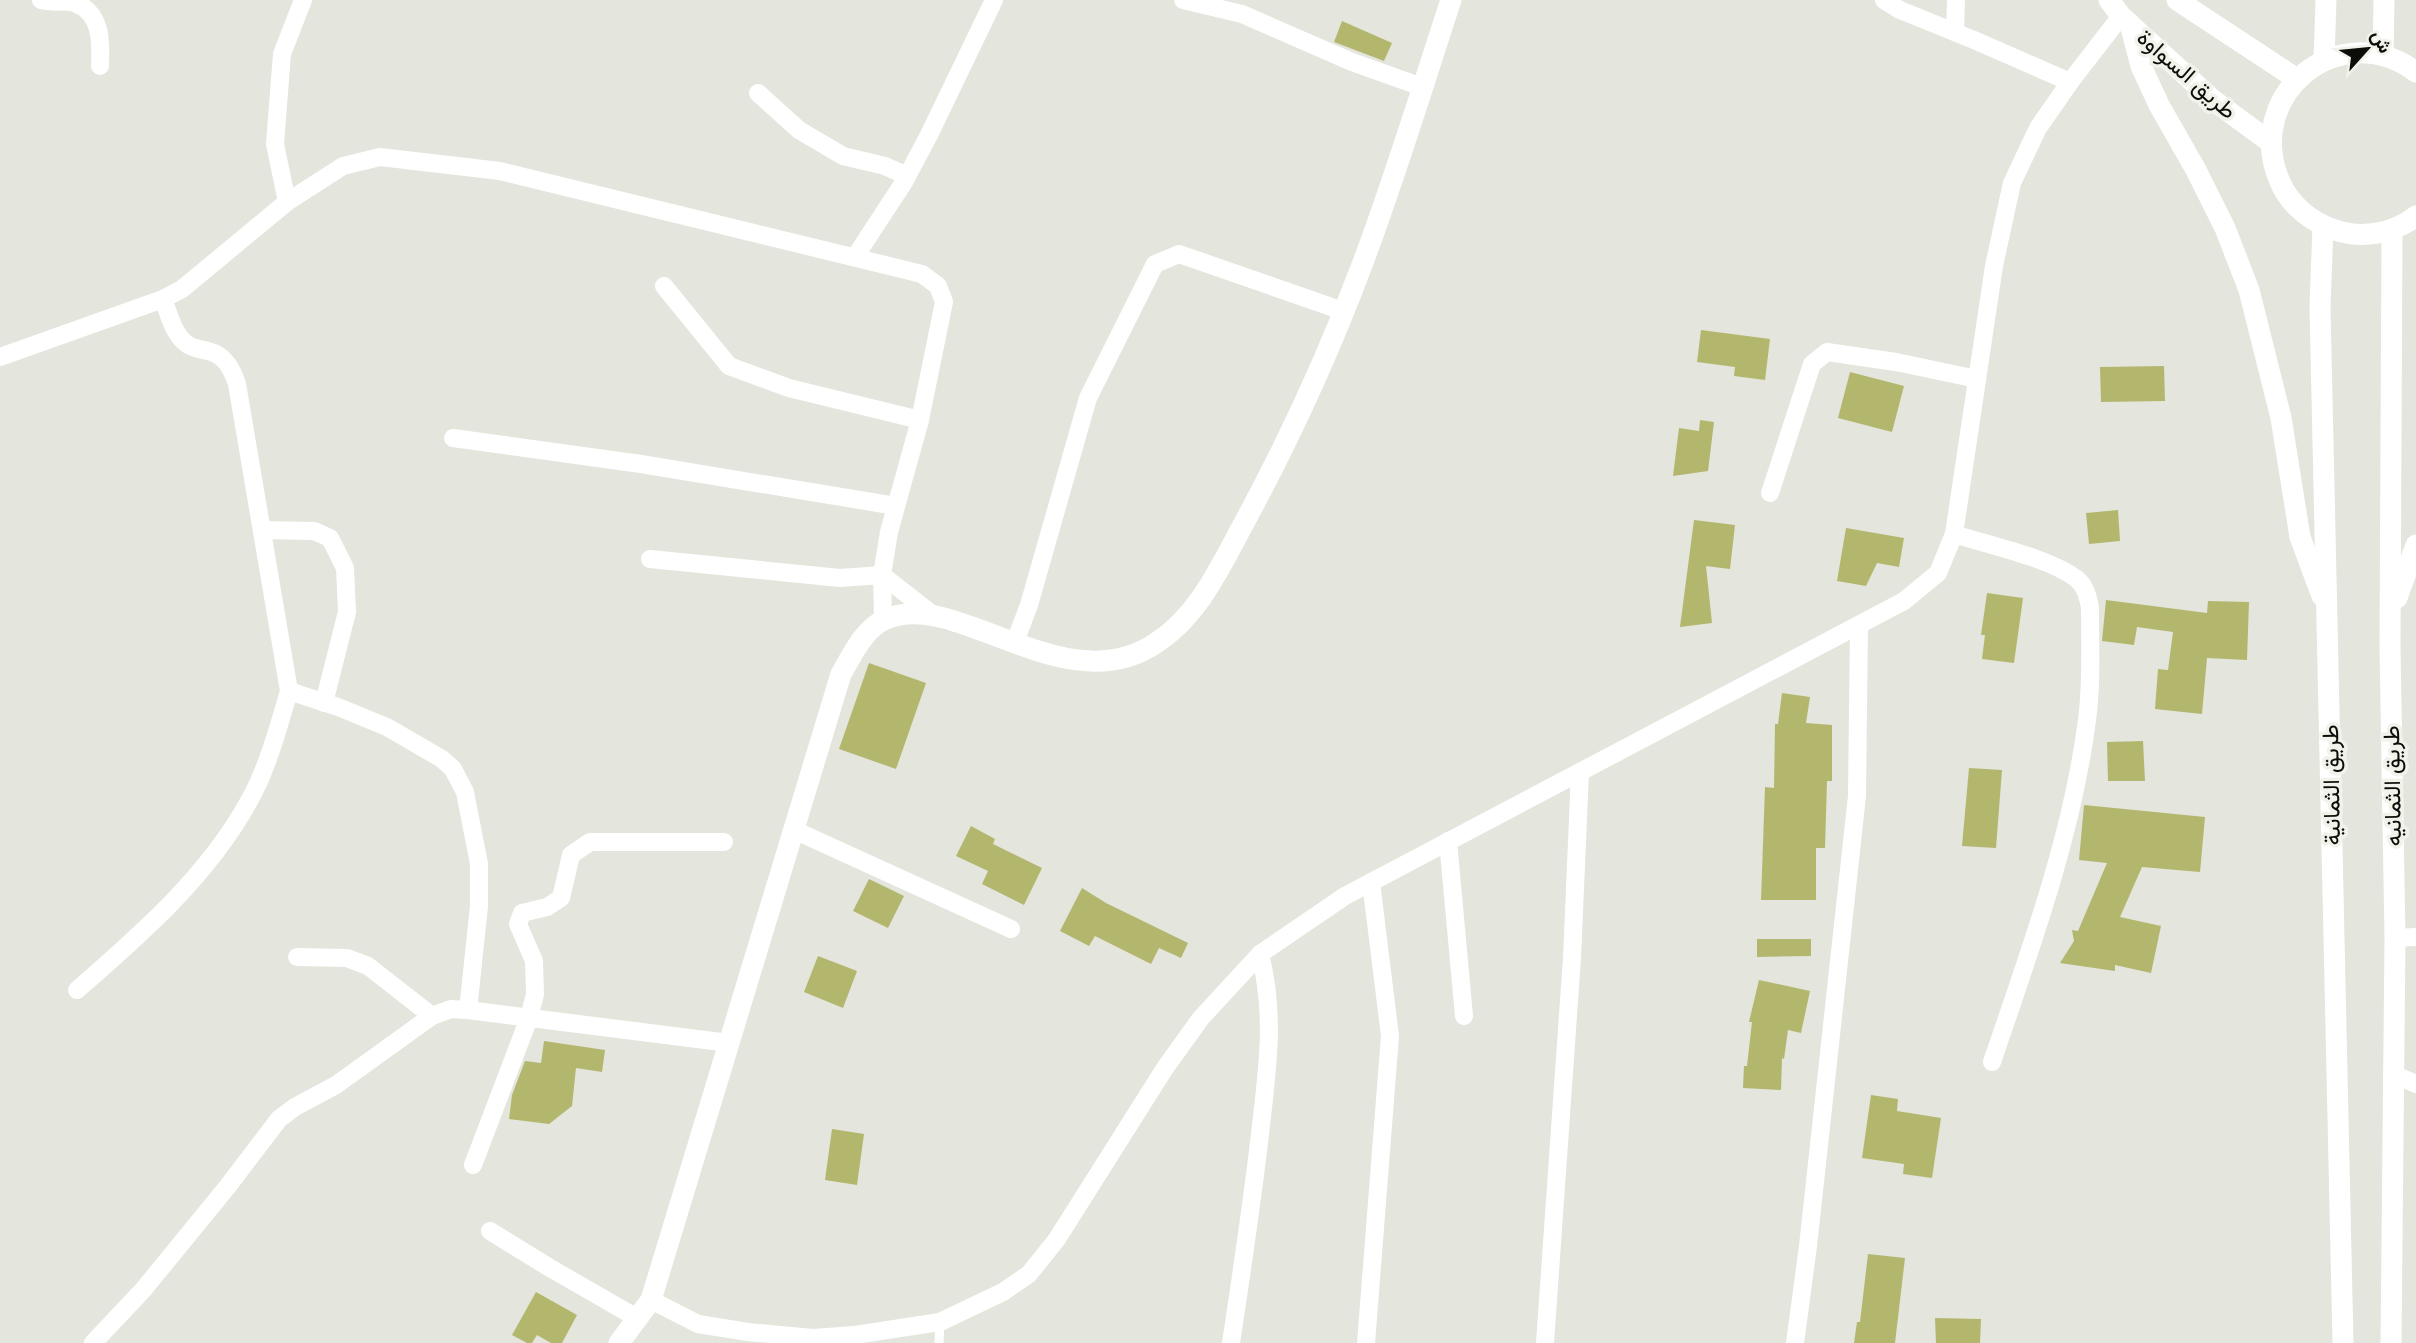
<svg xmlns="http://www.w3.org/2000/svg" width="2416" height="1343" viewBox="0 0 2416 1343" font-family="Montserrat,Vazirmatn,sans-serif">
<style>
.building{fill:#b3b76e}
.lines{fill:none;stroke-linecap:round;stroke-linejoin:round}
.service{stroke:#fff;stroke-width:9}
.minor{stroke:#fff;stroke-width:18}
.tertiary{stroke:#fff;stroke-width:21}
.labels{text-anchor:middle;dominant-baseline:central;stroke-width:7;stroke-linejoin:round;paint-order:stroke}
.street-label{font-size:23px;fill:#0c0c09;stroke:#f1f2e9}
</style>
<rect width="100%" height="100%" fill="#e4e5dc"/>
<g class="building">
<polygon points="1342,21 1392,43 1384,61 1334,42"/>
<polygon points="1701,330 1770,339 1765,380 1734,376 1735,367 1697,362"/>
<polygon points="2164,366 2165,401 2101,402 2100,367"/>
<polygon points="1850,372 1904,386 1892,432 1838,418"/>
<polygon points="1700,420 1714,422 1708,471 1673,476 1679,428 1699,431"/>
<polygon points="2118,510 2120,541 2089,544 2086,513"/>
<polygon points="1694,520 1735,525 1730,569 1706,566 1712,623 1680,627"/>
<polygon points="1846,528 1904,538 1899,567 1877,563 1866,586 1837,581"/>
<polygon points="1987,593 2023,598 2014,663 1982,659 1985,635 1981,635"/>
<polygon points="2106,600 2207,613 2208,601 2249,602 2247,660 2207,658 2202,714 2155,709 2158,669 2168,670 2173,632 2137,627 2134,645 2102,641"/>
<polygon points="869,663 926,683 896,769 839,749"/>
<polygon points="1782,693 1810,697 1806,723 1832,725 1832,781 1827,781 1825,848 1816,848 1816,900 1761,900 1765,787 1774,788 1775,724 1778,724"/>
<polygon points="2143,741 2145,781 2108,781 2107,742"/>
<polygon points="1969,768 2002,770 1996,848 1962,846"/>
<polygon points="2084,805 2205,817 2200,872 2142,867 2120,917 2161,926 2151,973 2115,965 2115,971 2060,963 2074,941 2072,930 2078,931 2107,863 2079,860"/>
<polygon points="971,826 995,839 993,844 1042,868 1024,905 982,884 988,871 956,856"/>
<polygon points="869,879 904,896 888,928 853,911"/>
<polygon points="1082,888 1106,903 1188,943 1181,958 1159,948 1151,964 1095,936 1089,946 1060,931"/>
<polygon points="1757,939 1811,939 1811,956 1757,957"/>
<polygon points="818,956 857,971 843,1008 804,992"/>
<polygon points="1759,980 1810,991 1801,1033 1788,1030 1784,1059 1782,1058 1781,1090 1743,1088 1744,1066 1747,1066 1752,1022 1749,1022"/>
<polygon points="544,1041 605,1050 602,1072 576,1068 572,1106 549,1124 509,1119 512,1095 525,1061 541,1063"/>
<polygon points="1871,1095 1898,1099 1897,1111 1941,1118 1932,1178 1903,1174 1904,1164 1862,1158"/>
<polygon points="832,1129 864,1134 857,1185 825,1180"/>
<polygon points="1868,1254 1905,1258 1895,1343 1854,1343 1857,1322 1860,1322"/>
<polygon points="536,1292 577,1315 562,1343 551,1343 537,1335 532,1343 527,1343 512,1335"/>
<polygon points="1935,1318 1981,1319 1980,1343 1936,1343"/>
</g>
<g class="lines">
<polyline class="service" points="939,1343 940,1322"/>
<g class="minor">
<path d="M41 0C52 3 65 0 75 3 102 13 101 42 100 66"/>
<polyline points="1183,0 1242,14 1352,62 1422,87"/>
<polyline points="1884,0 1900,10 1974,40 2070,82"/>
<polyline points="1955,32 1956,0"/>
<polyline points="758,93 799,130 843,156 885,166 907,176"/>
<polyline points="287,202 275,144 278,105 282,54 303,0"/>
<polyline points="855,257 904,182 929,135 994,0"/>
<polyline points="664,286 729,366 789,388 920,420"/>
<polyline points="0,357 163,299 182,289 287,202 343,166 380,157 500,171 922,274 938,286 944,302 920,420 889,532 882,575 883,620"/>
<polyline points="453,438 641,464 896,506"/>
<polyline points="1770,493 1812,364 1827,352 1896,362 1977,379"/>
<polyline points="262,530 314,531 330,538 345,568 347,612 324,703"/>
<path d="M1954 534C1988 545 2050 558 2077 579 2086 587 2088 597 2090 608 2090 645 2092 683 2087 720 2072 837 2030 950 1992 1062"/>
<polyline points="650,559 840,578 882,575 932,614"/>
<polyline points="1015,642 1029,605 1088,398 1155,264 1179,254 1343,311"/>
<polyline points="289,691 338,707 387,727 442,759 453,769 465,792 479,864 479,906 468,1010"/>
<polyline points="794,830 1011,929"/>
<polyline points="1448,841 1464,1016"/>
<polyline points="2395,938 2416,937"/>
<polyline points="297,957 347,958 368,966 432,1016"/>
<path d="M77 990C140 935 208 876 249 801 267 770 279 725 289 691L237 384C232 369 225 355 208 351 201 349 193 349 187 344 173 334 169 314 163 299"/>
<polyline points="2395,1075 2416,1084"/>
<polyline points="473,1165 529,1018 535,994 534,961 518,924 522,913 547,907 561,898 571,855 590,842 724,842"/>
<polyline points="490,1231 550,1268 637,1318"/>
<polyline points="651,1300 698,1324 748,1332 813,1338 855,1335 940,1322 1003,1292 1029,1274 1057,1239 1165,1068 1201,1018 1260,954 1345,896 1904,601 1938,573 1954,534 1994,266 2012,183 2038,128 2070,82 2121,16"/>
<polyline points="93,1343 143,1290 228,1186 279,1119 295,1107 336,1085 432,1016 451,1009 468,1010 729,1043"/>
<path d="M1231 1343C1242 1270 1253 1198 1261 1125 1268 1065 1275 1013 1260 954"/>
<polyline points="1366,1343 1390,1036 1371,882"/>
<polyline points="1545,1343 1572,958 1580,772"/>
<polyline points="1795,1343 1808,1246 1857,796 1859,625"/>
</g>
<g class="tertiary">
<polyline points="2109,0 2121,16 2213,100 2270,142"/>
<polyline points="2177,0 2297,79"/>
<polyline points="2130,24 2141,66 2159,105 2196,170 2225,228 2249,290 2281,418 2300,537 2322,596"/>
<polyline points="2383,55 2384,0"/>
<polyline points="2324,60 2326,0"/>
<path d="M2416 72C2339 15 2242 95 2280 182 2290 205 2311 222 2335 230 2362 239 2393 234 2416 216"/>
<polyline points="2323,226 2320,307 2343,1343"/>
<polyline points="2397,598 2416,545"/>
<path d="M619 1343 651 1300 841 674C852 655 864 629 884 620 908 609 934 614 957 622 1021 642 1093 686 1156 643 1199 615 1220 567 1244 523 1289 440 1329 353 1362 265 1395 178 1422 88 1451 0"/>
<polyline points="2391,1343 2395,938 2390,647 2392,230"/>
</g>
</g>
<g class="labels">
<g class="street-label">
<text transform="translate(2187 74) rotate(41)">طريق السواوة</text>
<text transform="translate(2331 785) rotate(-91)">طريق الثمانية</text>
<text transform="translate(2392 786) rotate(-91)">طريق الثمانيه</text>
</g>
</g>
<g transform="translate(2367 49) rotate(63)" stroke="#f1f2e9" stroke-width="5" paint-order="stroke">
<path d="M0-5L12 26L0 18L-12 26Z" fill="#0c0c09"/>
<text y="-10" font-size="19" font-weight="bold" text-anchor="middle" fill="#0c0c09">ش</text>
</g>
</svg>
